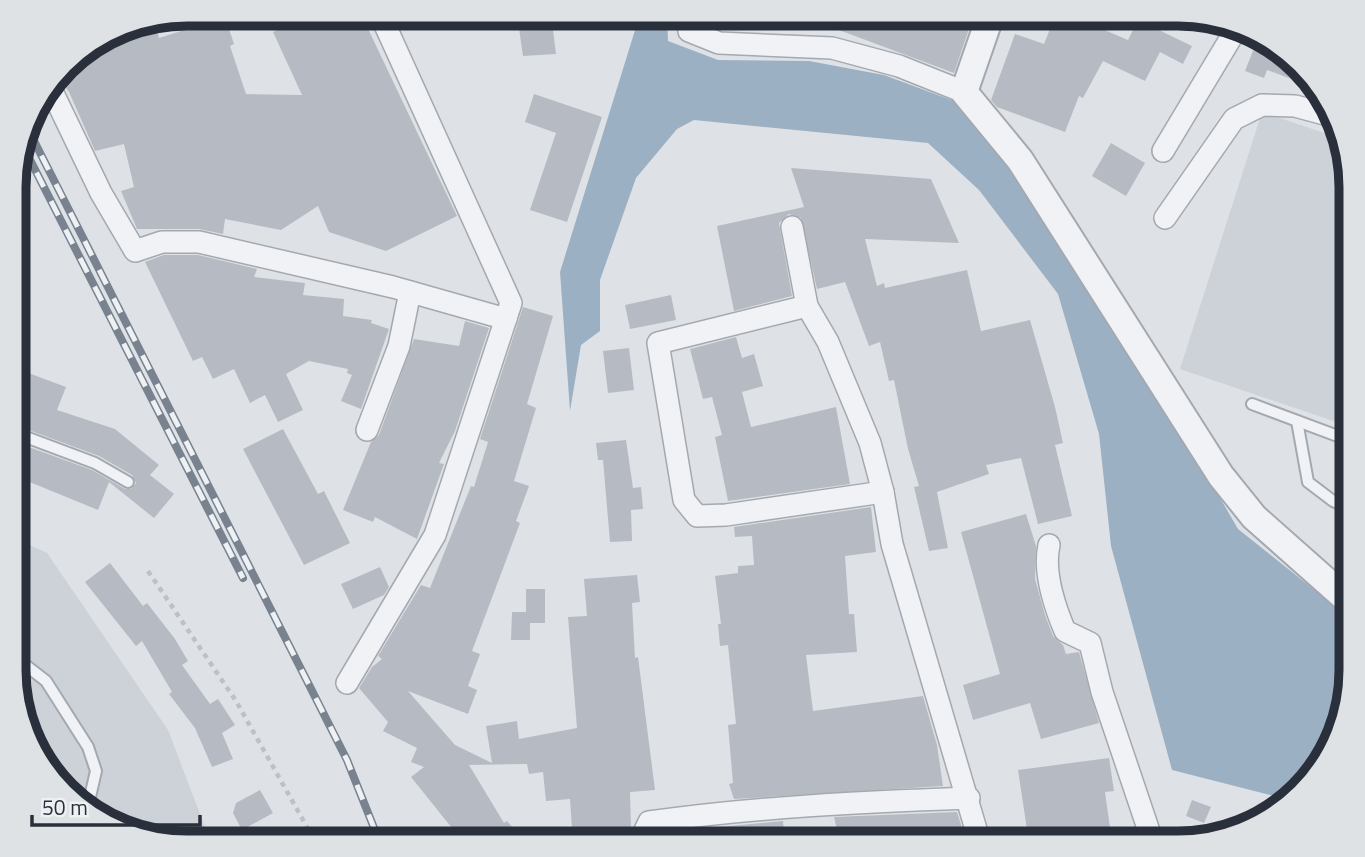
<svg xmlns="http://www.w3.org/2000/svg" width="1365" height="857" viewBox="0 0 1365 857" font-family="'Titillium Web',sans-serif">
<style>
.built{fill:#cdd1d8}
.water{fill:#9cb0c4}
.building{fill:#b6bbc3}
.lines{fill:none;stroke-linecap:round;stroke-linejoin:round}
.service-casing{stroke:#a4a9b0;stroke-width:14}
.minor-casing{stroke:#a4a9b0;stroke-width:24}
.tertiary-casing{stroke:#a4a9b0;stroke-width:30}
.path{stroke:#bdc0c5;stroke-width:4.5;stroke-dasharray:5 5;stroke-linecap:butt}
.service{stroke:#f1f2f5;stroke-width:10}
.minor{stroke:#f1f2f5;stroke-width:21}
.tertiary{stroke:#f1f2f5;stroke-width:26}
.rail-casing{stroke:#79828f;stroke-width:8}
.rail{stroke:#eef1f4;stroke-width:5;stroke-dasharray:16;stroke-linecap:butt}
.rim{fill:none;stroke:#29303c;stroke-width:9}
</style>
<rect width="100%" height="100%" fill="#dee2e6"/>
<g class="built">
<polygon points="1262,112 1339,138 1351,175 1351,427 1180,369"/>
<polygon points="15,538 47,553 168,730 211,843 187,843 91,814 37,757 15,692"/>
</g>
<polygon class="water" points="635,14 667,14 668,41 718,60 809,61 884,75 962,104 1093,279 1238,529 1351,619 1351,681 1322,766 1286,799 1172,770 1111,546 1099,434 1058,294 979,190 928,143 694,120 677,129 636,178 600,280 600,331 581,345 570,411 560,272 636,27"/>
<g class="building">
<polygon points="282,14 361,14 457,216 386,251 329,232 318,206 281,230 225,219 223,234 199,229 137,229 121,191 134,187 124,144 95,151 69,92 58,76 73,57 121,27 154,20 159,38 225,17 234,44 230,46 246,94 302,95 273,32 288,25"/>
<polygon points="517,14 551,14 556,54 523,56"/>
<polygon points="796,14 974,14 954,73"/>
<polygon points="1056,14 1086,14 1098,19 1095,26 1128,40 1138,20 1192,46 1183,64 1160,52 1145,81 1103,61 1083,98 1079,96 1065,132 997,107 991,100 1015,34 1044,44"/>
<polygon points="1258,38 1274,43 1316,88 1267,70 1264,78 1245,71"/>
<polygon points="534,94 602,117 567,222 530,210 556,133 525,122"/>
<polygon points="1111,143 1145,163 1126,196 1092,176"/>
<polygon points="791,168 931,179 959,243 865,239 877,286 884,283 885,288 967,270 981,331 1030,320 1055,407 1063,443 1055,445 1072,516 1038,524 1021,458 986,465 989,474 937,492 948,548 929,551 914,487 919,486 908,449 894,380 889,381 880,342 869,346 845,282 817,289 801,218 789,214 779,223 792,296 734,311 717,226 804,207"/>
<polygon points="164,255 198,255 257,269 254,277 305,283 303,295 344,299 343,316 372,320 371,323 389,329 361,409 341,401 352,375 347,373 348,369 309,361 286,374 303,410 278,422 265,395 250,403 234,369 213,379 202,357 193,361 145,262"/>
<polygon points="671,295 676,320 630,329 625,305"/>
<polygon points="523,307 553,316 527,404 536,408 514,481 529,486 516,521 520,523 472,651 480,654 468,686 477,690 468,714 408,691 455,745 492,763 486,726 517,721 519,739 577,728 568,617 587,616 584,579 637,575 640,602 632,603 635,658 638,657 655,790 630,792 631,828 627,840 573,843 570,799 546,801 543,772 529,774 527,764 469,765 504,823 507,821 526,843 464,843 411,777 424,767 411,762 417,748 383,731 388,722 359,688 372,667 382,659 378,656 421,585 430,588 471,486 474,487 488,442 480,439"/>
<polygon points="465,321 489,328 455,431 439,463 444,464 417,539 375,517 373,522 343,510 371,442 379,435 414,339 459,346"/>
<polygon points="736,337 742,358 754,354 763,386 742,392 751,427 836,407 850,484 728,501 715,437 722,435 712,397 703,399 690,349"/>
<polygon points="629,348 634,390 608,393 603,351"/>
<polygon points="15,368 66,387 57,410 115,429 159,465 150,475 174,494 154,518 109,482 98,510 15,476 15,442 92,470 125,489 131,489 136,483 132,475 99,456 15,425"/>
<polygon points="283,429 318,494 324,491 350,543 304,565 243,449"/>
<polygon points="626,440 633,488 641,487 643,509 631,510 632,541 610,542 603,460 598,460 596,443"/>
<polygon points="871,507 876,552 845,556 849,614 854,614 857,652 806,655 813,711 923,696 937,745 943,786 734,799 729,784 733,783 728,725 736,724 728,645 720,646 718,624 721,624 715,576 738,573 738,566 754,565 752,536 735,537 734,527"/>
<polygon points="1026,514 1036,546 1035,579 1045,615 1053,636 1063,645 1066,654 1079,652 1099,723 1041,739 1030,703 973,720 963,685 1000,674 961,532"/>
<polygon points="110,563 143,606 147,603 175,639 188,661 182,665 210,704 218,699 235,725 222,733 233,759 212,767 195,728 169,694 172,692 142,641 136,646 85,582"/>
<polygon points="380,567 389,587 384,595 353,609 341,584"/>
<polygon points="526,589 545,589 545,623 530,623 530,640 511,640 512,612 526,612"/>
<polygon points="1109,758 1114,791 1105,792 1111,835 1065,843 1029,843 1018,770"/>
<polygon points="260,790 273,813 242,830 233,813 236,803"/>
<polygon points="1192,800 1211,807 1204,823 1186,816"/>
<polygon points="957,812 962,828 949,827 951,836 916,843 840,843 834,817"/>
<polygon points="783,821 784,836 737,839 738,843 687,843 687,830"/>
</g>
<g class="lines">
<defs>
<g id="service">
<polyline points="1252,404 1351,441"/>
<polyline points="1297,421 1308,482 1333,501 1351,509"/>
<polyline points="15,433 95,463 128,482"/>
<polyline points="15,657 46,681 88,747 96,771 87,810"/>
<polyline points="75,796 89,800"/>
</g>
<g id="minor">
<polyline points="687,14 689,31 719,43 832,48 899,66 964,92"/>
<polyline points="50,87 101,193 135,251 162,242 199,242 393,287 506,319"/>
<polyline points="1163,151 1235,31"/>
<polyline points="1165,218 1234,119 1262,105 1295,106 1332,116"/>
<polyline points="792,227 807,306 828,342 870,443 883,492 892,544 980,843"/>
<polyline points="807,306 658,343 684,500 697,516 726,515 883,492"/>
<polyline points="367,430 399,346 410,292"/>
<path d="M1049 545C1043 572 1054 605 1065 631L1090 643 1102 692 1153 843"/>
<polyline points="347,683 435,535 511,303 380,14"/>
<path d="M639 843 649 822C755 807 862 802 969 798"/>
</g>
<polyline id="tertiary" points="991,14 964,92 1020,160 1221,476 1254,517 1351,603"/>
</defs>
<use href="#service" class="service-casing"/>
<use href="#minor" class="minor-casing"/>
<use href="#tertiary" class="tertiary-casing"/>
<polyline class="path" points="148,571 236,701 316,843"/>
<use href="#service" class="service"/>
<use href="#minor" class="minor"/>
<use href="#tertiary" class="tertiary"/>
<defs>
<g id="rail">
<polyline points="27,127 347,760 380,843"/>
<polyline points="22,144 243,578"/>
</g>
</defs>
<use href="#rail" class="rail-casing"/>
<use href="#rail" class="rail"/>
</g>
<path d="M0 0H1365V857H0ZM187 26H1178A161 161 0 0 1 1339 187V670A161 161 0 0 1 1178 831H187A161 161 0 0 1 26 670V187A161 161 0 0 1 187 26Z" fill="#dee2e5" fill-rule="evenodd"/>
<path class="rim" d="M187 26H1178A161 161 0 0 1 1339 187V670A161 161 0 0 1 1178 831H187A161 161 0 0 1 26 670V187A161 161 0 0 1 187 26Z"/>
<path d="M32 815v10h168v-10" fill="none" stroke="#29303c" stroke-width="3.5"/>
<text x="42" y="815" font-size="21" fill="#29303c" stroke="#eef1f4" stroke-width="5" paint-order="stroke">50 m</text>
</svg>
